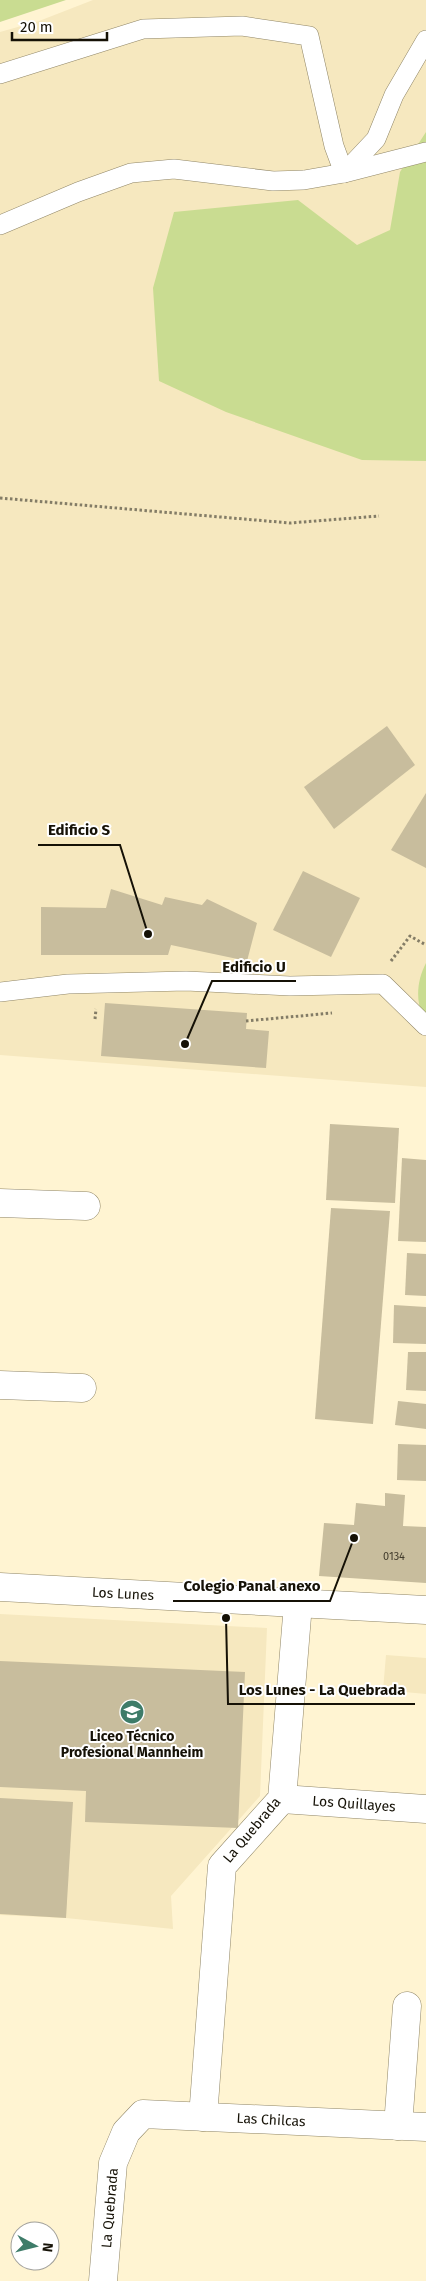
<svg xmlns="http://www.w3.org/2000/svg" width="426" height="2281" viewBox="0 0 426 2281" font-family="'Fira Sans',sans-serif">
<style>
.built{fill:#f6e8bf}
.green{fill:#c9dc91}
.building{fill:#c8bd9d}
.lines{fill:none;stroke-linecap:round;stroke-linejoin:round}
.service-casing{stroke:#908667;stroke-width:20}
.minor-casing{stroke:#908667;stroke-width:29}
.tertiary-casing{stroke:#908667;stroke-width:29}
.path{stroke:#837c66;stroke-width:3;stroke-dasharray:2.5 2.5;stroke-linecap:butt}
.service{stroke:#fff;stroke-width:19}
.minor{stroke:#fff;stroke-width:28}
.tertiary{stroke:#fff;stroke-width:28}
.labels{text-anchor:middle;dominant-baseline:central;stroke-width:4;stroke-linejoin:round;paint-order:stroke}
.number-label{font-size:11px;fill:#423c2c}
.street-label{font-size:14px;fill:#151106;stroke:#fff}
.poi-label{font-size:14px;font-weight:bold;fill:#151106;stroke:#fff}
.leader{fill:none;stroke:#151106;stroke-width:2}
.callout-dot{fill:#151106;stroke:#fff;stroke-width:2}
.callout-label{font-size:15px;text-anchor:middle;font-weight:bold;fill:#151106;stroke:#fff;stroke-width:4;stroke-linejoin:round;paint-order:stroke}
</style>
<rect width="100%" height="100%" fill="#fff4d2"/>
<g class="built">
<polygon points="93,0 426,0 426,1087 0,1055 0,32 39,21"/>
<polygon points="0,1614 267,1628 260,1796 171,1896 173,1929 66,1918 0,1915"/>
<polygon points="386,1655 426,1658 426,1694 383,1690"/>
</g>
<g class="green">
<polygon points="0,0 66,0 0,22"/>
<polygon points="426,132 426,461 362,460 226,412 159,381 153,288 174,212 298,200 357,245 390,230 400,172"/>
<path d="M426 963V1023C415 1004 416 982 426 963Z"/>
</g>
<g class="building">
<polygon points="387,726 415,765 334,829 304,787"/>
<polygon points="426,793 426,868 391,850"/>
<polygon points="303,871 360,898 331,957 273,930"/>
<polygon points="111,889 162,905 165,897 202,905 207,899 257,923 247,961 171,945 168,955 41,955 41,907 106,908"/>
<polygon points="105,1003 247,1013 246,1029 269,1031 266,1068 101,1056"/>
<polygon points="330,1124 399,1128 395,1203 326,1200"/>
<polygon points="402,1158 426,1160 426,1242 398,1241"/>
<polygon points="331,1208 390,1211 373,1424 315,1419"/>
<polygon points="407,1253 426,1254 426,1296 405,1295"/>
<polygon points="394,1305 426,1307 426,1344 393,1343"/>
<polygon points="408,1352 426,1352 426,1391 406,1390"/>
<polygon points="398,1401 426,1404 426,1429 395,1425"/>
<polygon points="398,1444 426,1445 426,1481 397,1480"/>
<polygon points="385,1493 405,1495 403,1526 426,1527 426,1583 319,1576 324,1523 354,1525 356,1503 385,1506"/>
<polygon points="0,1661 245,1672 238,1828 85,1822 86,1791 0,1787"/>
<polygon points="0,1798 73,1802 66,1918 0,1914"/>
</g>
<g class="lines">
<defs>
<g id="service">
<polyline points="0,74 143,29 242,26 309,36 334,146 344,173 426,152"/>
<polyline points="0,225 78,192 131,173 174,169 273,181 304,180 344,173 376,139 394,95 426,40"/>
<polyline points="0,992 68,984 186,981 290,986 383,984 426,1026"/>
</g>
<g id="minor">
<polyline points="0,1203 86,1206"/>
<polyline points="0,1385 82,1388"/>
<polyline points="282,1799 426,1809"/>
<polyline points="203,2117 222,1866 282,1799 298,1604"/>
<polyline points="398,2126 407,2006"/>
<polyline points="103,2281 113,2163 126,2132 143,2114 426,2127"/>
</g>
<polyline id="tertiary" points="0,1587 426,1610"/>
</defs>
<use href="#service" class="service-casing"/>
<use href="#minor" class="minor-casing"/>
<use href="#tertiary" class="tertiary-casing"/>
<g class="path">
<polyline points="0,498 290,523 379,516"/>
<polyline points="391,961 410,936 426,945"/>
<polyline points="95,1019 96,1009"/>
<polyline points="246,1021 332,1013"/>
</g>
<use href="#service" class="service"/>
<use href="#minor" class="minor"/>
<use href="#tertiary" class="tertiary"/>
</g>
<defs>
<symbol id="school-disc" viewBox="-11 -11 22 22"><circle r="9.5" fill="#3e7c69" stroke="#fff"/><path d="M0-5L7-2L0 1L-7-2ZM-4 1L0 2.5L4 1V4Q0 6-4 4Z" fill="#fff"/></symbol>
</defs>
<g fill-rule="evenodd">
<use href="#school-disc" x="118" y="1698" width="28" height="28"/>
</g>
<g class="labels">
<g class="number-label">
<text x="394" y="1556">0134</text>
</g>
<g class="street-label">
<text transform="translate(123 1594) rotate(3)">Los Lunes</text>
<text transform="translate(354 1804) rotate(4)">Los Quillayes</text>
<text transform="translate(252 1830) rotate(-50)">La Quebrada</text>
<text transform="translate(271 2120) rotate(3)">Las Chilcas</text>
<text transform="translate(110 2208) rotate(-85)">La Quebrada</text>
</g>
<g class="poi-label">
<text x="132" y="1736">Liceo Técnico<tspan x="132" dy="16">Profesional Mannheim</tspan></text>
</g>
</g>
<path class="leader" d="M148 934L120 845H38M185 1044L212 981H296M354 1538L330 1601H173M226 1618L228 1704H415"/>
<g class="callout-dot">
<circle cx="148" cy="934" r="5"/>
<circle cx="185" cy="1044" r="5"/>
<circle cx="354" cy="1538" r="5"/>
<circle cx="226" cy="1618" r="5"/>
</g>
<g class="callout-label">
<text x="79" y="835">Edificio S</text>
<text x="254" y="972">Edificio U</text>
<text x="252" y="1591">Colegio Panal anexo</text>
<text x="322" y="1695">Los Lunes - La Quebrada</text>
</g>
<g transform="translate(35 2246) rotate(97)"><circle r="24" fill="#ffffff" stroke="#a1a09b"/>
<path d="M0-4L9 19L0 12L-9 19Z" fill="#3e7c69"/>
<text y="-8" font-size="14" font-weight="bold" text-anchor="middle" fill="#151106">N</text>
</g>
<path d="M12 32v8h95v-8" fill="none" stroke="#151106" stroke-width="2.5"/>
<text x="20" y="32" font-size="15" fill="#151106" stroke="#ffffff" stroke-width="4" paint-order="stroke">20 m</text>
</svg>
